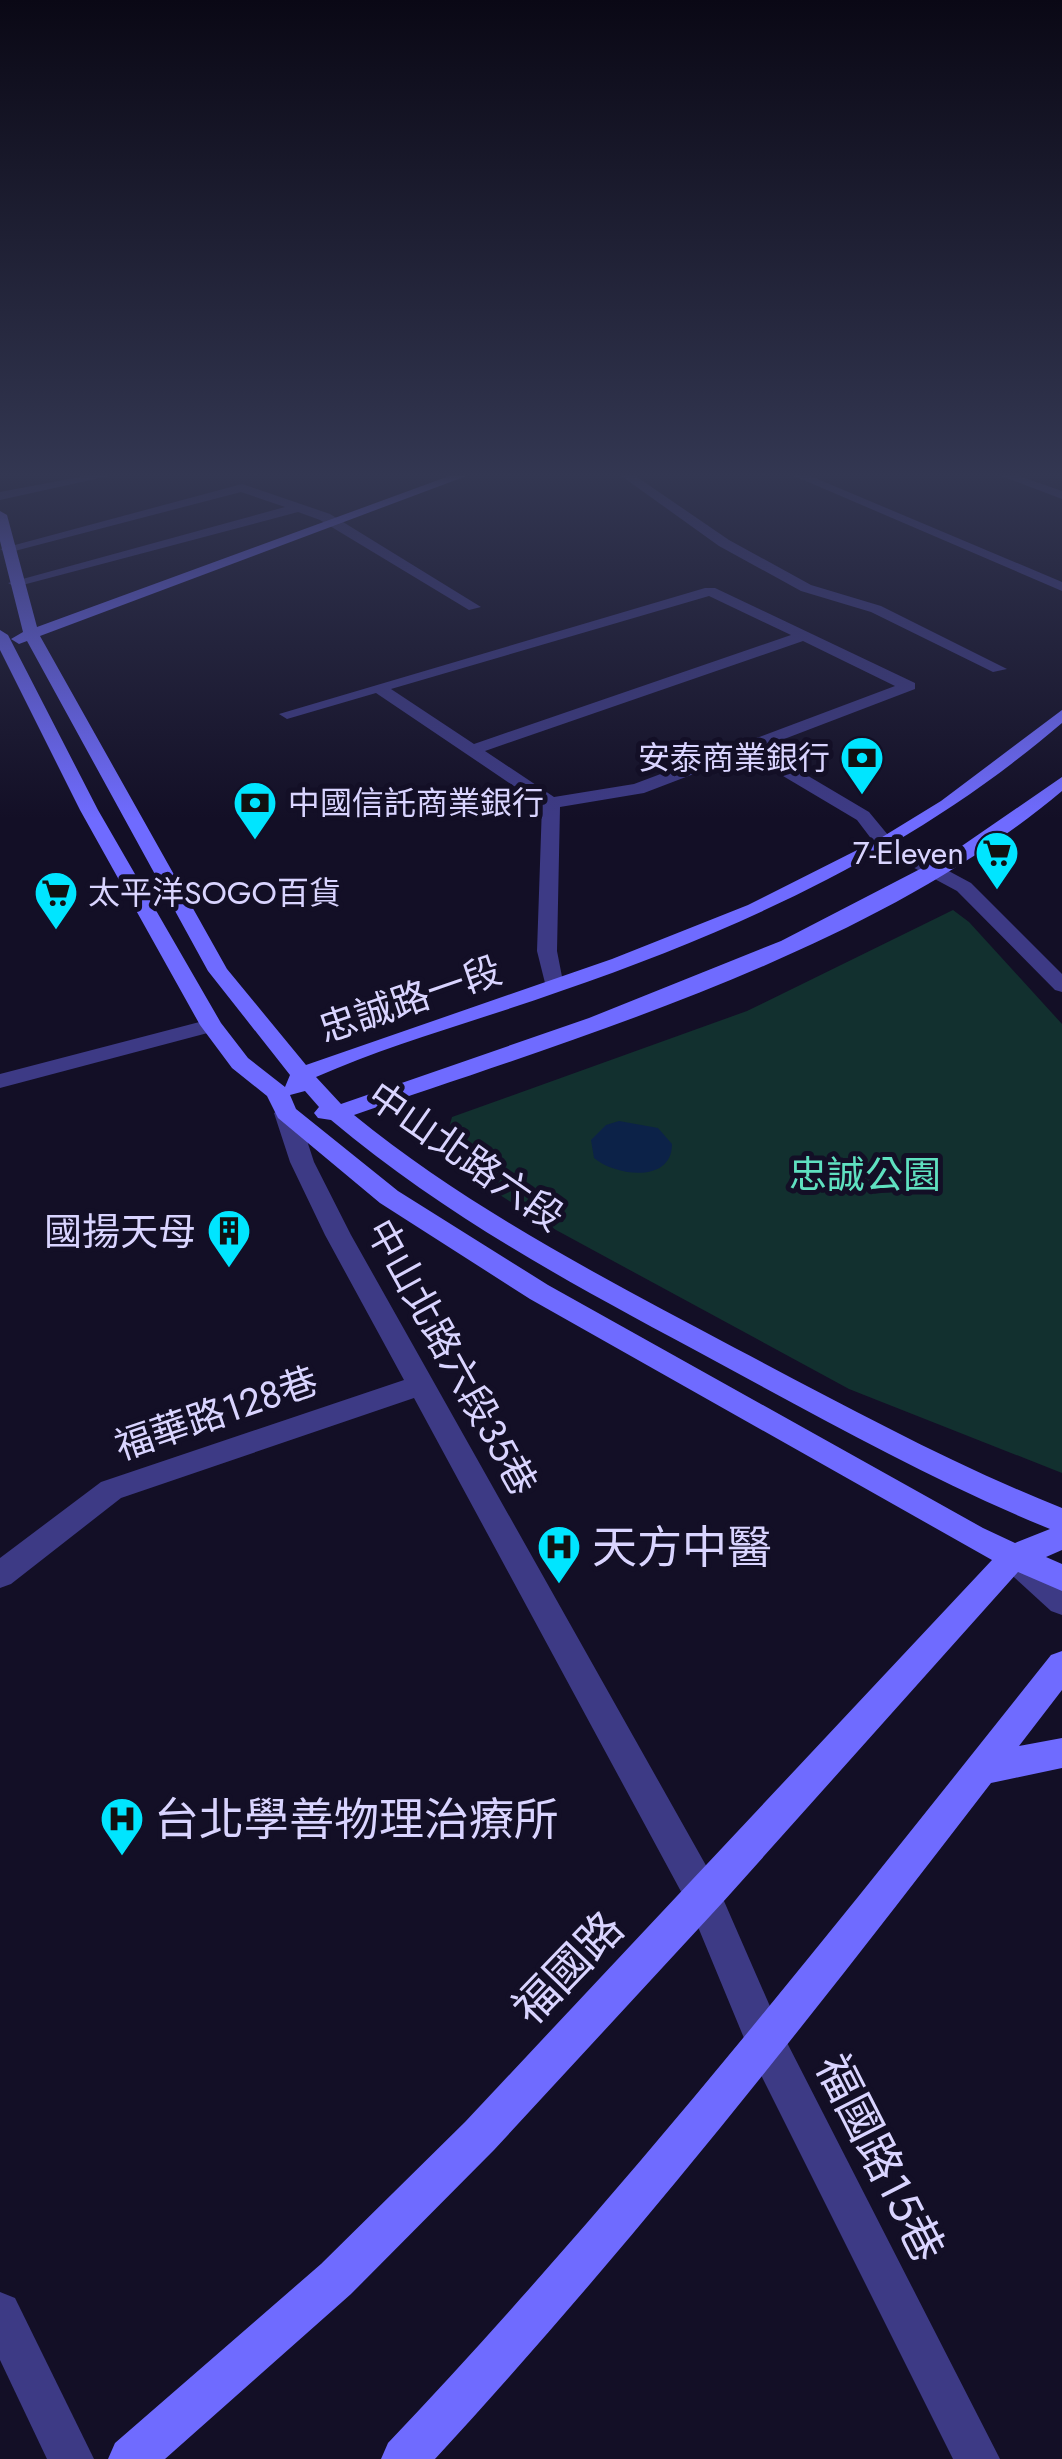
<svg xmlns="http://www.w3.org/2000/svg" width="1062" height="2459" viewBox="0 0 1062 2459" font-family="Jost,'Noto Sans TC',sans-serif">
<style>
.green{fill:#12302f}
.water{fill:#0c2248}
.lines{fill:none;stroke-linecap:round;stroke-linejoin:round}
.street{fill:#3d3a85;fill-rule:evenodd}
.secondary{fill:#6f6bff;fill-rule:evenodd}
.labels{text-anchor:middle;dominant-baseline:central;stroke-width:10;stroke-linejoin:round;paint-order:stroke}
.far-poi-label{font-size:32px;fill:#d9d4ff;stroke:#130f26;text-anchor:end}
.street-label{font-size:38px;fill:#d9d4ff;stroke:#130f26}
.park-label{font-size:38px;fill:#5fe0c0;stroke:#130f26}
.poi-label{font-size:38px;fill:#d9d4ff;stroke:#130f26;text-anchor:end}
.near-poi-label{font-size:45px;fill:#d9d4ff;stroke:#130f26;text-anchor:start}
.near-street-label{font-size:45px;fill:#d9d4ff;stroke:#130f26}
</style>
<rect width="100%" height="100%" fill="#130f26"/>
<polygon class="green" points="953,910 969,922 1062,1024 1062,1473 849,1389 545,1224 441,1157 452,1117 747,1011"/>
<path class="water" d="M619 1121 658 1128 672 1144C672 1184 615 1176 594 1158L591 1140 606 1125Z"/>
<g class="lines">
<g class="street">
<polygon points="90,475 113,475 0,500 0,492"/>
<polygon points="620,475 634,475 729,540 811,585 881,606 1007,669 993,672 871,612 801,591 719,546"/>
<polygon points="792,475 808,475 1062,582 1062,591"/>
<polygon points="999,475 1016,475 1062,491 1062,499"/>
<polygon points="242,484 330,514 481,607 469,610 320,520 298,512 15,587 8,583 285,507 241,492 7,553 0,549"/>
<path d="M705 588H715L915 683V689L761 748 869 812 893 841 971 883 1062 974V992L1055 990 957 891 879 849 857 820 746 754 644 793 560 807 557 951 564 987 554 993 547 991 537 951 542 805 376 693 287 719 279 714ZM709 596 791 635 474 744 391 689ZM803 641 895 686 634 784 554 797 485 751Z"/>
<polygon points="211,1019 222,1025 219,1030 0,1088 0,1074"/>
<polygon points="286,1106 298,1113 314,1162 351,1235 717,1885 779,2027 1000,2459 953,2459 751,2055 691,1910 414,1398 121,1498 11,1584 0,1588 0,1558 101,1482 404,1380 325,1235 290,1162 274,1113"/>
<polygon points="1016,1547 1027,1551 1062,1583 1062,1615 1051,1611 1005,1569 1001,1560 1005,1551"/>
<polygon points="0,2292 15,2298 94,2459 47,2459 0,2360"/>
</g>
<g class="secondary">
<path d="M452 475H469L40 636 227 969 306 1065 612 959 748 905 879 839 941 801 1062 710V723C914 850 743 928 561 991 480 1020 396 1042 316 1077L341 1104 589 1018 781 941 953 852 1062 777V791C874 950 585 1035 354 1115 471 1210 602 1277 735 1348 842 1404 949 1463 1062 1508V1550L1046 1557 1062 1564V1591L1018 1572 723 1902 494 2150 351 2294 165 2459H108L115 2443 321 2264 465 2122 992 1560 530 1299 380 1203 278 1118 267 1096 232 1068 200 1025 80 810 0 650V630L8 635 98 810 221 1023 248 1058 285 1087 290 1075 208 971 27 641 19 644 11 639 23 632 0 541V511L7 515 37 627ZM305 1091 319 1107 314 1113 318 1118 331 1120C453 1222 578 1287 717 1362 826 1421 935 1482 1050 1529L1015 1543 983 1528 548 1285 398 1191 296 1109 290 1095Z"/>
<path d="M1062 1651V1690L1019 1746 1062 1738V1768L991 1783C813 2015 633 2244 435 2459H381L388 2443C625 2193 837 1924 1051 1655Z"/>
</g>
</g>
<linearGradient id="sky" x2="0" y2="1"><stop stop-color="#0a0815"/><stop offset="0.58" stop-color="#333752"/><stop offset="1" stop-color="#333752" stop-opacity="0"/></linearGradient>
<rect width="1062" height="819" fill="url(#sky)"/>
<defs>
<symbol id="bank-pin" viewBox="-11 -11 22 30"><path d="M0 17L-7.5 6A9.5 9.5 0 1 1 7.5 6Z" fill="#00e5ff" stroke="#130f26"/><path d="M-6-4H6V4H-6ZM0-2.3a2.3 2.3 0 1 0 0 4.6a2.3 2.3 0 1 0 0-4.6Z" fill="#111"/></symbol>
<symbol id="supermarket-pin" viewBox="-11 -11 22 30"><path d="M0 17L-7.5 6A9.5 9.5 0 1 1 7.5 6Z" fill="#00e5ff" stroke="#130f26"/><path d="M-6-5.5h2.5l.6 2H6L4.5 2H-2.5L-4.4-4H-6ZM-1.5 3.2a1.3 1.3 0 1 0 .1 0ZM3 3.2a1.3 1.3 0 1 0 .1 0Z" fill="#111"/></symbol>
<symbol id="building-pin" viewBox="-11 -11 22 30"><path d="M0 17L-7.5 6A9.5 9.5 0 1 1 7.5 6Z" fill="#00e5ff" stroke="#130f26"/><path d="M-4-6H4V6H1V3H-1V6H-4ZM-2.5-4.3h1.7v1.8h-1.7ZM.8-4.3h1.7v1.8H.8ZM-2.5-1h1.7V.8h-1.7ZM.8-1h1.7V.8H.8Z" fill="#111"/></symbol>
<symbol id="hospital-pin" viewBox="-11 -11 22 30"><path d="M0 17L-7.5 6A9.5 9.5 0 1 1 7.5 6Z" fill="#00e5ff" stroke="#130f26"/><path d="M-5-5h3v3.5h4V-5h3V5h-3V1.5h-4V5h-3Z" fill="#111"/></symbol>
</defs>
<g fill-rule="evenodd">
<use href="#bank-pin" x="837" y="733" width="50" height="68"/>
<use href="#bank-pin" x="230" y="778" width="50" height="68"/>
<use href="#supermarket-pin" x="972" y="828" width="50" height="68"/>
<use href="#supermarket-pin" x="31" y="868" width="50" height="68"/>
<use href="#building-pin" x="204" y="1206" width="50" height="68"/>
<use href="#hospital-pin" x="534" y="1522" width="50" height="68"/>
<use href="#hospital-pin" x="97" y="1794" width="50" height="68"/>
</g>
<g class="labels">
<g class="far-poi-label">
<text x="830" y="758">安泰商業銀行</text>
<text x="288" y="803" text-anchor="start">中國信託商業銀行</text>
<text x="964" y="853">7-Eleven</text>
<text x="88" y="893" text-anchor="start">太平洋SOGO百貨</text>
</g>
<g class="street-label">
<text transform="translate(410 999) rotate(-19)">忠誠路一段</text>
<text transform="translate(466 1156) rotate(35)">中山北路六段</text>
<text transform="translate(452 1357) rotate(61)">中山北路六段35巷</text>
<text transform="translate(216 1413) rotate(-19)">福華路128巷</text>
</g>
<g class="park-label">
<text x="865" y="1174">忠誠公園</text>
</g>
<g class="poi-label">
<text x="196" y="1231">國揚天母</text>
</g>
<g class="near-poi-label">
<text x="592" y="1547">天方中醫</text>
<text x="154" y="1819">台北學善物理治療所</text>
</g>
<g class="near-street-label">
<text transform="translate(568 1968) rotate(-46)">福國路</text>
<text transform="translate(880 2158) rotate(63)">福國路15巷</text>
</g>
</g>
</svg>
